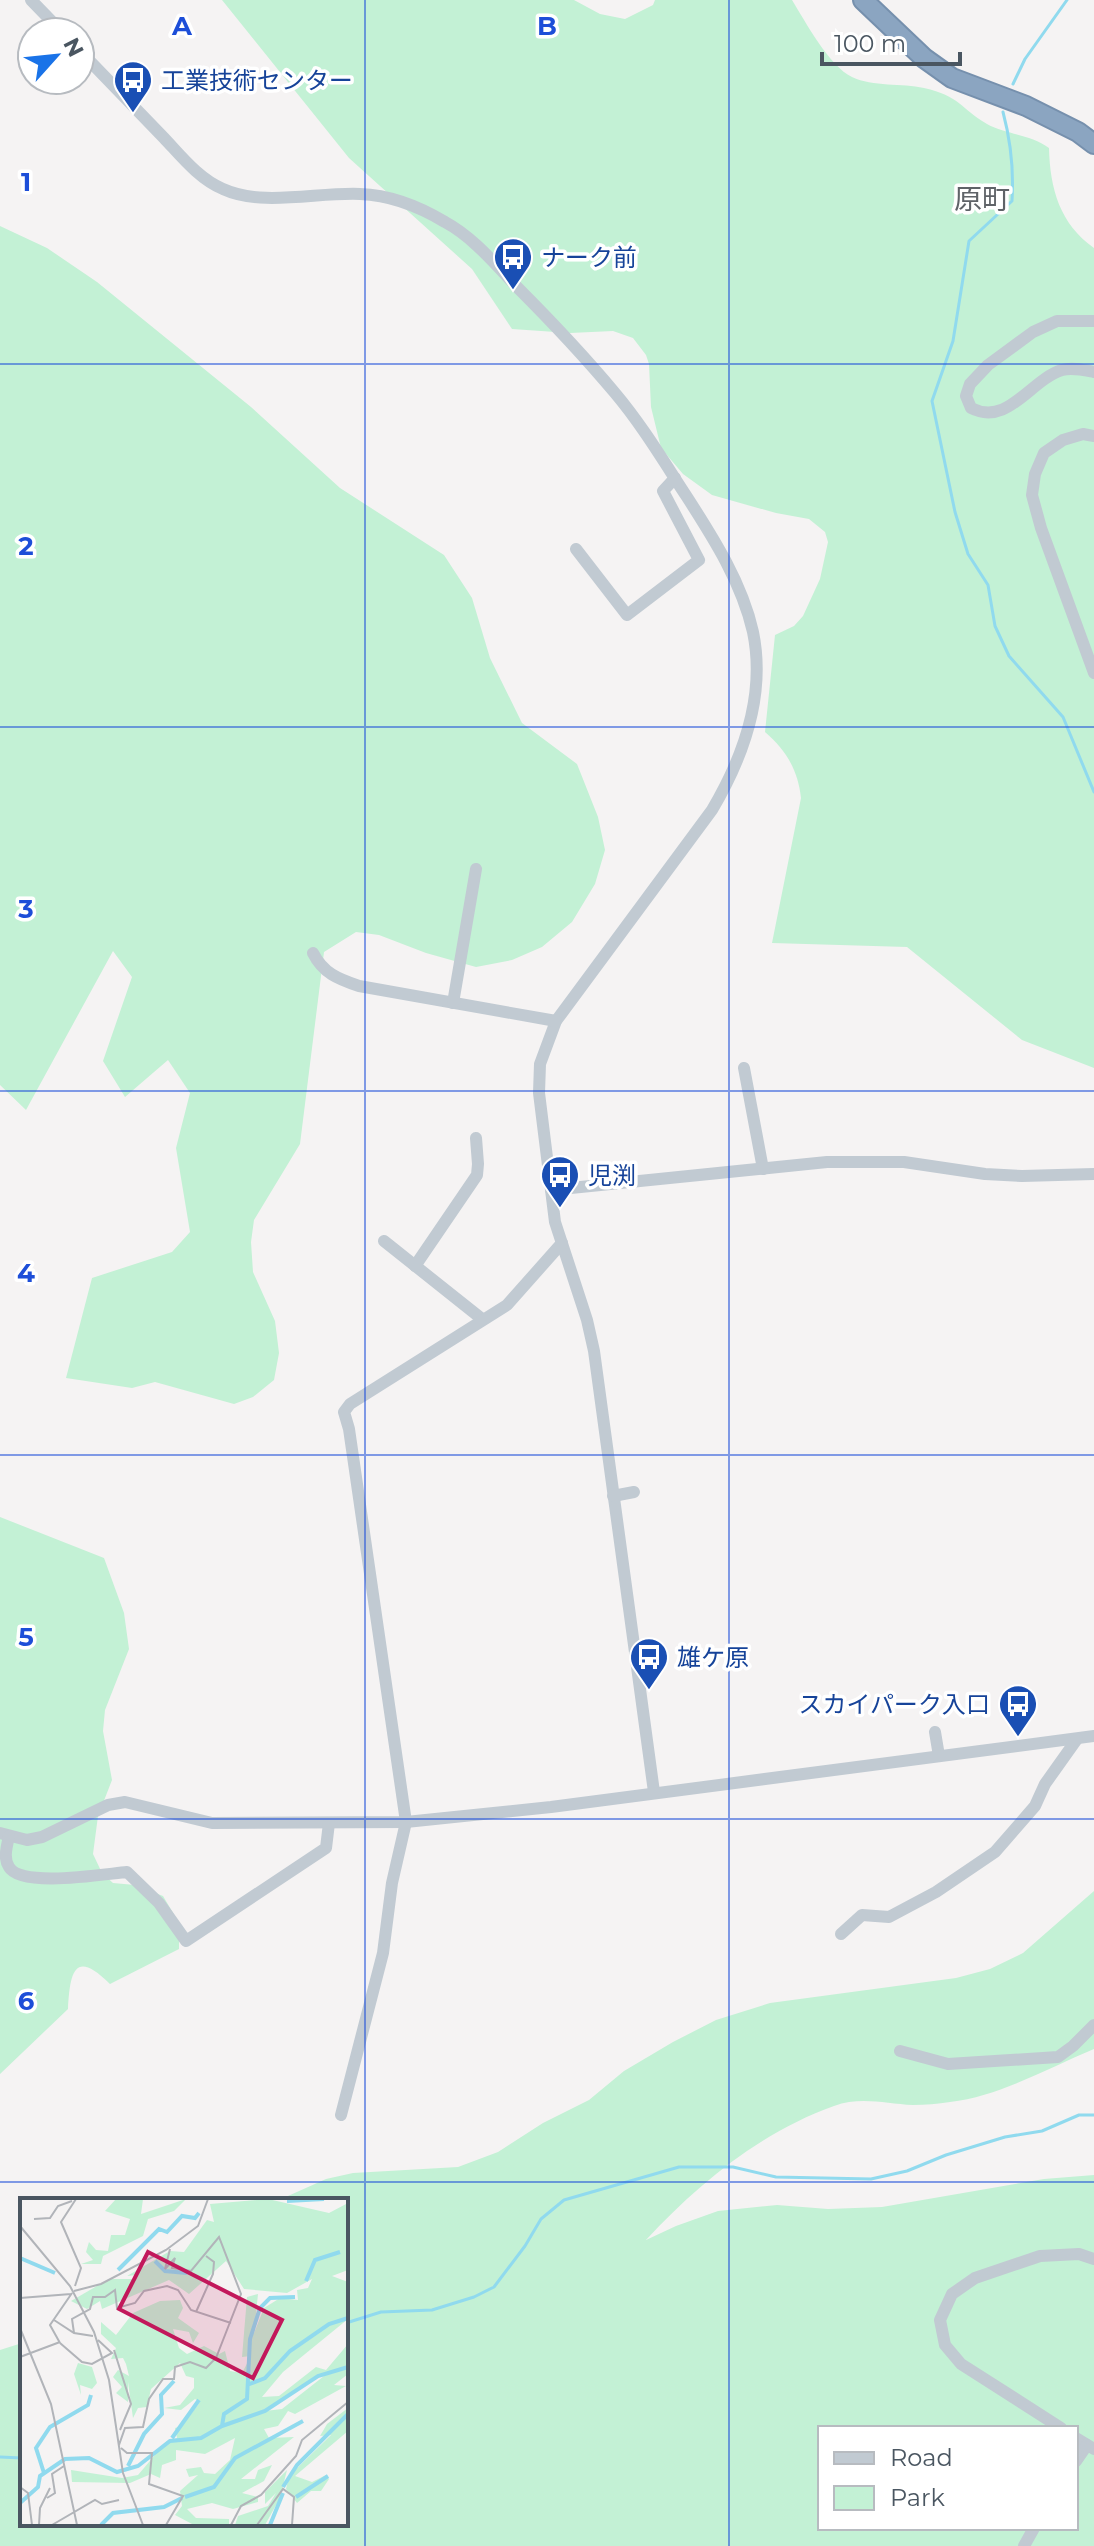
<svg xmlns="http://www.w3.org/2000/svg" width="1094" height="2546" viewBox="0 0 1094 2546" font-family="Montserrat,'Noto Sans JP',sans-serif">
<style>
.green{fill:#c3f1d5;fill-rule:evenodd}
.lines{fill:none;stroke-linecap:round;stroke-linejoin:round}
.stream{stroke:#90daee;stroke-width:3}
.highway-casing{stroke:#7690ad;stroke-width:22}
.minor{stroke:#c1cad2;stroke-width:12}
.highway{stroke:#8ba5c1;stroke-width:18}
.grid{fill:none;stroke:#1d4ed8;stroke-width:2;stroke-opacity:0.55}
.labels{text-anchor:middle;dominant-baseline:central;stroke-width:7;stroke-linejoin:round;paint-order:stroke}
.transit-label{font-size:24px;fill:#164399;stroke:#fff;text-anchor:start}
.quarter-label{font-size:28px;fill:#5f6368;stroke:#fff}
.inset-river{fill:none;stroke:#90daee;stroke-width:4}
.inset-road{fill:none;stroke:#b1b4b9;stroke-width:2}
.view{fill:#c2185b;fill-opacity:0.15;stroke:#c2185b;stroke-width:4}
.inset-edge{fill:none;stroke:#4a5661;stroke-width:4}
.grid-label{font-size:26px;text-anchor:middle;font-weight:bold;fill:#1d4ed8;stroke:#fff;stroke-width:7;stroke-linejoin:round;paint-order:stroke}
</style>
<rect width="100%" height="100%" fill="#f5f3f3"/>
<g class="green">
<path d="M222 0H574L600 14 625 19 653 5 655 0H792C805 21 829 66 852 77 873 87 902 83 924 88 960 96 960 108 987 124 1007 135 1031 134 1049 148 1050 189 1060 224 1094 248V1068L1022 1040 907 947 772 943 801 798C798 770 786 750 765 732L775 635 794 626 803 616 820 579 828 542 825 532 809 519 776 513 712 495 683 474 661 448 651 407 649 364 646 355 633 338 613 331 570 333 512 329 472 269 349 158Z"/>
<polygon points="0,226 47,248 97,282 251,407 340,488 444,555 472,598 490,658 522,723 577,764 598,817 605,850 595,884 572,922 542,947 512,960 476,967 426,953 379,935 356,932 324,952 300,1144 254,1220 251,1242 253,1272 275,1321 279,1353 274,1380 253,1397 234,1404 155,1382 132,1388 66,1378 92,1278 172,1252 190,1232 176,1148 190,1093 168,1060 125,1097 103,1061 132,977 113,951 26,1110 0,1085"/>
<path d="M0 1517 104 1558 124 1613 129 1649 105 1710 103 1731 112 1780 98 1816 93 1854 102 1873 113 1883 135 1885 163 1896 179 1923V1949L110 1984C75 1949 70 1971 68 2009L0 2074Z"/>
<path d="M1094 1891V2049C1048 2068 1000 2096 950 2102 938 2104 925 2105 913 2105 886 2104 861 2096 834 2106 761 2132 698 2184 646 2240L676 2226 718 2211 777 2205 828 2209 882 2207 1044 2179 1094 2175V2546H0V2350L22 2343V2524H346V2200H279L326 2179 353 2173 458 2167 498 2152 543 2123 589 2100 624 2071 673 2042 716 2020 770 2003 956 1978 990 1969 1023 1953ZM820 2428H1076V2528H820Z"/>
</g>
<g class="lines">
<g class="stream">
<polyline points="1013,84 1025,59 1067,0"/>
<path d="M1003 112C1011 142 1014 169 1012 201L969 241 953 341 932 401 955 512 968 554 988 585 995 626 1009 656 1063 717 1094 792"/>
<polyline points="346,2323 381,2312 432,2310 474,2297 494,2287 525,2246 541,2219 564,2200 679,2167 733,2167 776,2177 871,2179 907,2171 946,2155 1005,2137 1042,2131 1079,2115 1094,2115"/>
<polyline points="0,2457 22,2458"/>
</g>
<defs>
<polyline id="highway" points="863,0 924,58 952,78 1026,106 1078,132 1094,144"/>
</defs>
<use href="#highway" class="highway-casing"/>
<g class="minor">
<polyline points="31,0 62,32"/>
<path d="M80 51C108 80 136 109 164 138 181 156 199 179 223 189 262 207 317 192 360 194 390 195 420 207 445 222 473 237 495 264 517 287 551 321 584 356 615 393 642 425 664 462 687 497 714 539 742 583 753 632 766 695 744 756 712 810L556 1021 540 1064 539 1093 555 1222 587 1320 594 1351 654 1792"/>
<path d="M1094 321H1057L1033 332 988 365 970 384 966 396 971 408C1008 427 1030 380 1062 370 1072 367 1084 370 1094 372"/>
<polyline points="1094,436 1083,434 1063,440 1044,453 1035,474 1032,495 1041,528 1094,673"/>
<polyline points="576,549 627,615 699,560 663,491 675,478"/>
<path d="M313 953C323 973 338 979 359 986L556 1021"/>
<polyline points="453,1003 476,869"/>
<polyline points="744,1068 763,1169"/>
<polyline points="551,1190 827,1162 904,1162 985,1174 1022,1176 1094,1174"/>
<polyline points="384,1241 482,1319"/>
<polyline points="415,1266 477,1175 478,1164 476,1138"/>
<polyline points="613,1496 634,1492"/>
<polyline points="935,1732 939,1756"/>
<polyline points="0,1833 27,1840 42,1837 108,1805 125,1802 212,1823 406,1822 551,1807 1094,1736"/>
<path d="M9 1836C7 1846 3 1858 9 1867 21 1888 104 1874 127 1872L159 1903 186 1941 326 1848 329 1823"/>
<polyline points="841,1934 862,1915 889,1917 936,1892 995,1852 1035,1806 1045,1784 1077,1739"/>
<polyline points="900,2051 948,2064 1058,2057 1073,2046 1094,2025"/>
<polyline points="341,2115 383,1953 392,1883 406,1822 349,1429 344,1412 350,1404 507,1305 562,1243"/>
<polyline points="1061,2428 961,2364 945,2345 940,2320 952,2294 975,2278 1040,2256 1079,2254 1094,2259"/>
<polyline points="1076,2438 1094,2449"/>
<polyline points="1076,2461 1087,2445"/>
<polyline points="1024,2546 1034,2528"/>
</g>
<use href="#highway" class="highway"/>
</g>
<path class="grid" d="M365 0V2546M729 0V2546M0 364H1094M0 727H1094M0 1091H1094M0 1455H1094M0 1819H1094M0 2182H1094"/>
<defs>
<symbol id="bus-pin" viewBox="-11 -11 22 30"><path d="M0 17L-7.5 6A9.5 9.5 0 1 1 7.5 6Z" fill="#1a4fb4" stroke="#fff"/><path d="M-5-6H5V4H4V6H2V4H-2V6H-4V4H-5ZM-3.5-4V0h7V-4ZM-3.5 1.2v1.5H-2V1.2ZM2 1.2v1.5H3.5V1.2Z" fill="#fff"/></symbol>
</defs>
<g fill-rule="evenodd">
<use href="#bus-pin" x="111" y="58" width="44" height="60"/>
<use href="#bus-pin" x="491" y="235" width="44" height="60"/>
<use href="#bus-pin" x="538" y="1153" width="44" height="60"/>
<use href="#bus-pin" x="627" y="1635" width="44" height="60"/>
<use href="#bus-pin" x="996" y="1682" width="44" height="60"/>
</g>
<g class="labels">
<g class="transit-label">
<text x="161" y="80">工業技術センター</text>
<text x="541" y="257">ナーク前</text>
<text x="588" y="1175">児渕</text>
<text x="677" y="1657">雄ケ原</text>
<text x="990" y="1704" text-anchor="end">スカイパーク入口</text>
</g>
<g class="quarter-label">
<text x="982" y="199">原町</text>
</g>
</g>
<g transform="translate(20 2198)">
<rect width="328" height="328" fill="#f5f3f3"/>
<path d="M96 1H123L121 16 166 1 154 13 128 21 123 38 83 58 81 66H61L73 62 66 54 69 44 76 52 88 53 91 37H105L110 21 85 13ZM248 1 309 15 328 5V72L312 78 328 84V121L263 174 242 199 259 198 296 169 306 172 328 146V176L314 187 326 188 275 216 268 213 258 228 244 231 249 240 274 239 221 281H235L238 272 252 267 244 283 222 295 238 299V304L213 311 192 305 167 311 176 320 209 321V327H174L155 317 162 308 160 293 178 277 169 279 166 271 181 269 184 275 195 276 210 262 215 240 185 256 156 252V262L142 267 140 280 131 276 110 285 52 284 51 272 102 280 118 277 146 244 157 240 155 230 162 228 180 204 175 201 161 212 144 210 160 207 174 190V180L166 178 160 165 131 191 127 209 118 210 113 220 108 184V204L96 195 102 189 93 179 98 172 109 178 106 166 103 160 91 161 96 150 81 136V124L96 137 113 115 140 103 160 102 163 110 158 120 179 135 173 145 169 134 153 131 159 150 167 156 184 148 199 156 205 153 210 173 222 175 231 158 222 159 227 99 238 96 234 135 244 110 260 100 278 102 277 92 288 90 292 81 267 95 224 91 206 63 169 96 149 82 82 111 80 103 67 111 51 103 89 81H114L116 77 107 78 150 53 164 54 187 22 194 24 190 6ZM304 178 262 211 245 213 296 179ZM58 165 72 169 77 185 72 191 60 187 61 197 54 176ZM328 210V233L275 278 292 284 306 277 309 281 301 293H291L277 305 266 291 269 278 311 237 300 238 307 226ZM267 272 260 300 245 327H215L218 318 248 308 256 295 245 306V294Z" fill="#c3f1d5" fill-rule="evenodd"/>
<path class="inset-river" d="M267 3 304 1M0 60 35 75M135 63 145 73 167 75M98 72 139 31 147 34 162 18 175 20 179 15M286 83 295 62 320 54M227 187 245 180 270 153 309 126 328 120M202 228 204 216 227 201 230 141 240 110 250 100 275 99M202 228 245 213 298 178 328 169M152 240 179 202M108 268 124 236 142 216 141 197 154 183M24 275 16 250 30 229 68 207 71 197M263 289 277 267 328 216M165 299 194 289 215 260 283 223M276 299 308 278M0 305 18 289 20 278 45 261 69 260 97 274 118 268 150 243 181 240 202 228M81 327 93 315 144 309 162 300M250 327 263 295"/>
<path class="inset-road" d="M14 21 30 20 38 8 52 3M0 28 50 88 74 134 89 182 103 275 123 327M55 88 61 70 41 24 56 1M54 93 81 86 146 52 178 28 188 1M0 100 51 96M176 114 193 76 194 64 186 58M34 122 54 135 73 138M0 130 31 206 57 327M54 135 52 121 70 111 73 99H85L95 92 97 110 115 105 124 93 147 88 158 92 171 112 211 125M40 145 62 164 72 166 92 155 78 142M40 145 30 127 52 95M94 152 111 206 100 232M0 159 40 144M99 247 105 230 123 229 129 201 143 181H154L155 169 170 164 186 170 196 160 221 96 199 39 171 73 152 70 155 60 145 71 150 51M101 250 107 255H132L129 286 163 298 146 327M0 289 8 295 12 327M27 300 35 295 32 276 44 268M19 327 20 310 30 290M32 327 75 302 82 306 99 302M211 327 221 308 241 297 276 258 282 242 328 204M237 327 263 291 274 299 272 327"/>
<path class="view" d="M128 54 262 122 233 180 99 111Z"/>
<rect width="328" height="328" class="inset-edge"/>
</g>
<g class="grid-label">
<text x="182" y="35">A</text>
<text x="547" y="35">B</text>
<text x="26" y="191">1</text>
<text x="26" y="555">2</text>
<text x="26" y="918">3</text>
<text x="26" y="1282">4</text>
<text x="26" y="1646">5</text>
<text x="26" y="2010">6</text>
</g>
<rect x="818" y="2426" width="260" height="104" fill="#ffffff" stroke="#b7bbc0" stroke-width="2"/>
<rect x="834" y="2452" width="40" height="12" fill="#c1cad2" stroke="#b7bbc0" stroke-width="2"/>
<text x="890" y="2466" font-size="24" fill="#4a5661">Road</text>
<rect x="834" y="2486" width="40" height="24" fill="#c3f1d5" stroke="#b7bbc0" stroke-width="2"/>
<text x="890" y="2506" font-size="24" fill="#4a5661">Park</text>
<g transform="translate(56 56) rotate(63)"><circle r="38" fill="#ffffff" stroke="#b7bbc0" stroke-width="2"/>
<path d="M0-6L14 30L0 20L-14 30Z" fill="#1a73e8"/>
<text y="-12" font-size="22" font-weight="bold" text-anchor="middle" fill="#4a5661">N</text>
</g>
<path d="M822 52v12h138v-12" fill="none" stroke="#4a5661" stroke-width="4"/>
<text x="834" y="52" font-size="24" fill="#4a5661" stroke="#ffffff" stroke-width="6" paint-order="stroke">100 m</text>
</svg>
